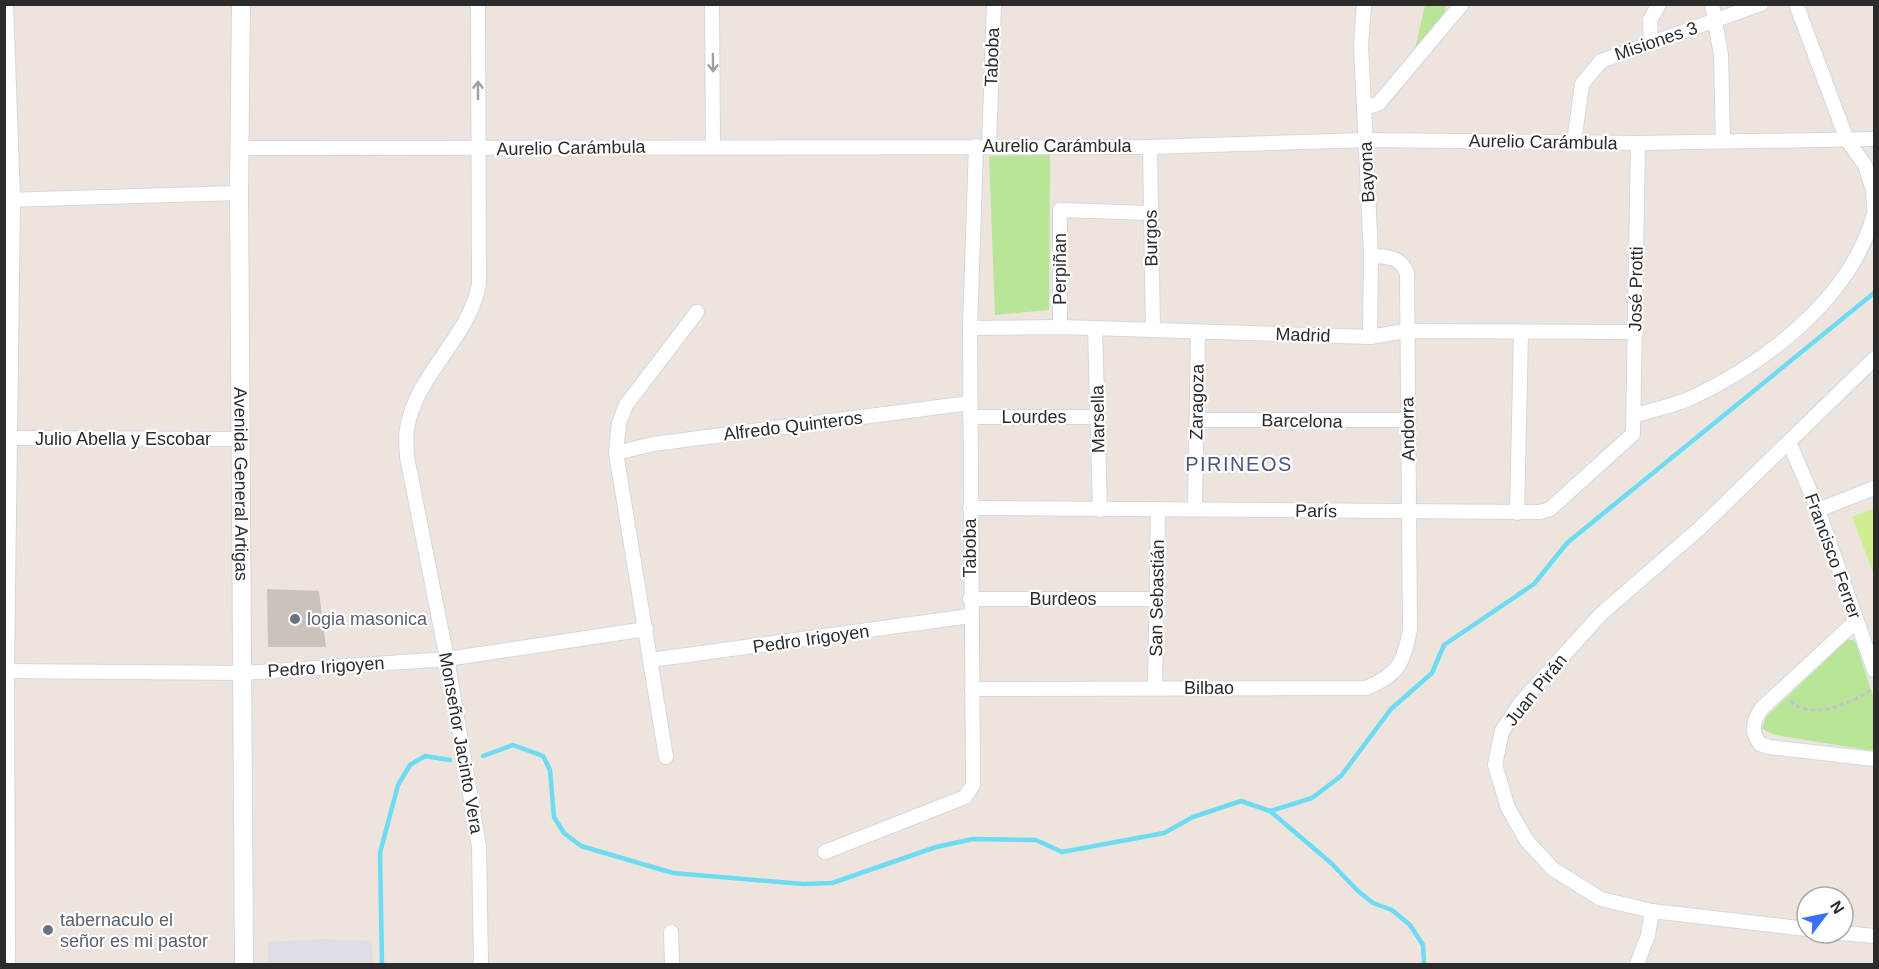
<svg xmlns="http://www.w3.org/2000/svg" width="1879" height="969" viewBox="0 0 1879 969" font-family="Arial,sans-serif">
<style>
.industrial{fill:#dfdee6}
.green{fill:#b9e598}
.pitch{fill:#cfed93}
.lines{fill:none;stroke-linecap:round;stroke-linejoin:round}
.stream{stroke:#6ddbf2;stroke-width:4.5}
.building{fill:#c9c3bb}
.minor-casing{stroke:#d2d7e4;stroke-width:16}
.secondary-casing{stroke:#d2d7e4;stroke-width:20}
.path{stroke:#c4c4c4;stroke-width:3;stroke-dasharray:4.5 3;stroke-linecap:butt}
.minor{stroke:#fff;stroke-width:14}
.secondary{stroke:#fff;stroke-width:18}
.oneway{stroke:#a0a0a0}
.worship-dot{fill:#6b7280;stroke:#fff;stroke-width:2}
.labels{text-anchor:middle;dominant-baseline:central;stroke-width:4.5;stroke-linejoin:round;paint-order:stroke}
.street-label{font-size:18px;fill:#2b2b2b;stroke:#fff}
.worship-label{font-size:18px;fill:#5b616d;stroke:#fff;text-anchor:start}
.neighbourhood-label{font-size:20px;letter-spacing:1.5px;fill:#4a587d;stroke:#fff}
</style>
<rect width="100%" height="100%" fill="#ede5dd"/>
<polygon class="industrial" points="321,939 372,941 373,964 268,964 268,942"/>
<g class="green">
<polygon points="1425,5 1446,5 1445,12 1415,49"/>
<polygon points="1050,155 1049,310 995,315 989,156"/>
<polygon points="1848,639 1855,641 1874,699 1874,751 1775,735 1762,729 1766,717"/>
</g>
<polygon class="pitch" points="1874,508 1874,575 1852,517"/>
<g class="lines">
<g class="stream">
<polyline points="483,756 513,745 543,756 550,770 554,817 564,833 581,846 673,873 803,884 832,883 936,847 973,839 1036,840 1062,852 1164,833 1193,817 1241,801 1270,811 1312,798 1341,776 1391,709 1432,673 1444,645 1534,584 1567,543 1874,293"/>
<polyline points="1270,811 1331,863 1358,891 1373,903 1392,910 1410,925 1423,945 1424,964"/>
<polyline points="382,964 380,853 398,785 410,765 425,756 450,760"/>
</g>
</g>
<polygon class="building" points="267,589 319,591 326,647 268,647"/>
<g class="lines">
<defs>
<g id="minor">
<polyline points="6,4 13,200 7,671 8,964"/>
<path d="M478 4 479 284C469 339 416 373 407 429 405 438 407 448 407 457L447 659 479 846 481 964"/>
<polyline points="712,4 713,146"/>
<polyline points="1364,4 1361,45 1371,256 1370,337"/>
<polyline points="1712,4 1721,55 1723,142"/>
<polyline points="1796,4 1847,140 1865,165 1873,190 1874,208"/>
<polyline points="1651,43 1650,20 1659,4"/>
<polyline points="1364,109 1379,103 1462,4"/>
<polyline points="1574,142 1582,84 1601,61 1761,4"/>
<polyline points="989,146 994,4"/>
<polyline points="1150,147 1153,330"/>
<polyline points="240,148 1150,147 1366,140 1638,143 1874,139"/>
<polyline points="4,200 239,193"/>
<polyline points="1060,327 1060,210 1150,213"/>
<polyline points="970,328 1060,327 1370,337 1405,331 1636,332"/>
<polyline points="1095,328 1100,510"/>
<path d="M1634 416C1652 410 1673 406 1691 398 1767 362 1851 298 1874 214"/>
<polyline points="970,417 1098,417"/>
<polyline points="1197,420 1408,420"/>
<polyline points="4,438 241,439"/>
<polyline points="1789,442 1818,510 1874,670"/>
<polyline points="616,453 653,444 970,403"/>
<polyline points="970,508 1540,512 1550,509 1633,434 1638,143"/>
<polyline points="1195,508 1198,332"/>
<polyline points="1818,510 1874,488"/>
<polyline points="1517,513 1521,332"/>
<polyline points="970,599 1156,599"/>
<path d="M1856 621 1762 708C1753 720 1750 731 1760 744L1769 747 1874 759"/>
<polyline points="651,660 970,616"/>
<polyline points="4,671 242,673 447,659 646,629"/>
<polyline points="1155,688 1158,509"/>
<path d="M972 689 1366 688C1398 675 1404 663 1410 629L1407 273C1401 257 1387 256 1371 256"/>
<polyline points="666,757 616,453 619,423 626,405 697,312"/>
<polyline points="825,852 965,797 973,785 970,328 976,146"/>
<polyline points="1807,929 1652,911 1601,899 1553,869 1527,841 1508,808 1495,765 1502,731 1522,701 1601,614 1700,528 1874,359"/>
<polyline points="671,932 672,964"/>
<polyline points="1843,933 1874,936"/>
<polyline points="1637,964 1648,935 1652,911"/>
</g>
<g id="secondary">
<path id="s1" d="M241 4 239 193 244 964"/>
</g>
</defs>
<use href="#minor" class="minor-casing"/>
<use href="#secondary" class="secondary-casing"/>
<path class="path" d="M1790 701C1815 722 1852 702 1874 688"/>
<use href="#minor" class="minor"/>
<use href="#secondary" class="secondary"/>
</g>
<defs><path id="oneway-shaft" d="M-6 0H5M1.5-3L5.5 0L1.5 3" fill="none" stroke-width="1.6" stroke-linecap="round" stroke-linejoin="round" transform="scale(1.5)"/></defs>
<g class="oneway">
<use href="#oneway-shaft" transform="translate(713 63) rotate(89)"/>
<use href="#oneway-shaft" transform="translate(478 90) rotate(-90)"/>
</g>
<g class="worship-dot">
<circle cx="295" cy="619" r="6"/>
<circle cx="48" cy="930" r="6"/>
</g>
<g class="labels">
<g class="street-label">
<text transform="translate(1656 41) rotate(-19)">Misiones 3</text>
<text transform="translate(992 57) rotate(-88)">Taboba</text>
<text transform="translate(1543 142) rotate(1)">Aurelio Carámbula</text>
<text x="1057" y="146">Aurelio Carámbula</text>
<text transform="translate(571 148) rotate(-1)">Aurelio Carámbula</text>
<text transform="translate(1367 172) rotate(-93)">Bayona</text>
<text transform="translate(1151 238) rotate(-91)">Burgos</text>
<text transform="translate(1060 269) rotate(-90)">Perpiñan</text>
<text transform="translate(1636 289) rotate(-89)">José Protti</text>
<text transform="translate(1303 335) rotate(2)">Madrid</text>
<text transform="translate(1197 402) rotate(-89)">Zaragoza</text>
<text x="1034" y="417">Lourdes</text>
<text transform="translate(1098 419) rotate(-91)">Marsella</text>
<text transform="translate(1302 421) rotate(1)">Barcelona</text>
<text transform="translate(793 426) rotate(-7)">Alfredo Quinteros</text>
<text transform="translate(1408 429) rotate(-91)">Andorra</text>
<text x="123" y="439">Julio Abella y Escobar</text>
<text stroke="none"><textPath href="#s1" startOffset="480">Avenida General Artigas</textPath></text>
<text transform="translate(1316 511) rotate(1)">París</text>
<text transform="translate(970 548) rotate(-90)">Taboba</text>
<text transform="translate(1833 556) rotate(70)">Francisco Ferrer</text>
<text transform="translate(1157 598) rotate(-89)">San Sebastián</text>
<text x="1063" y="599">Burdeos</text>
<text transform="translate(811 639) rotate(-8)">Pedro Irigoyen</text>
<text transform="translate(326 667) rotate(-4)">Pedro Irigoyen</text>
<text x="1209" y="688">Bilbao</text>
<text transform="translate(1536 690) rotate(-51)">Juan Pirán</text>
<text transform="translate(461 743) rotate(80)">Monseñor Jacinto Vera</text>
</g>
<g class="worship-label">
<text x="307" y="619">logia masonica</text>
<text x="60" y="920">tabernaculo el<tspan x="60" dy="21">señor es mi pastor</tspan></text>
</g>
<g class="neighbourhood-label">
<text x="1239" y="464">PIRINEOS</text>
</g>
</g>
<rect width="1879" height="969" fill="none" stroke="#2b2b2b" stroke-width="12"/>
<g transform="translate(1825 915) rotate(58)"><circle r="28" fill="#ffffff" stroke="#aaaaaa" stroke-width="1.5"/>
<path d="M0-4.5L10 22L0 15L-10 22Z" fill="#386fff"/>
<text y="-9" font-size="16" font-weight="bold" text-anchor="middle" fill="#2b2b2b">N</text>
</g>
</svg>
